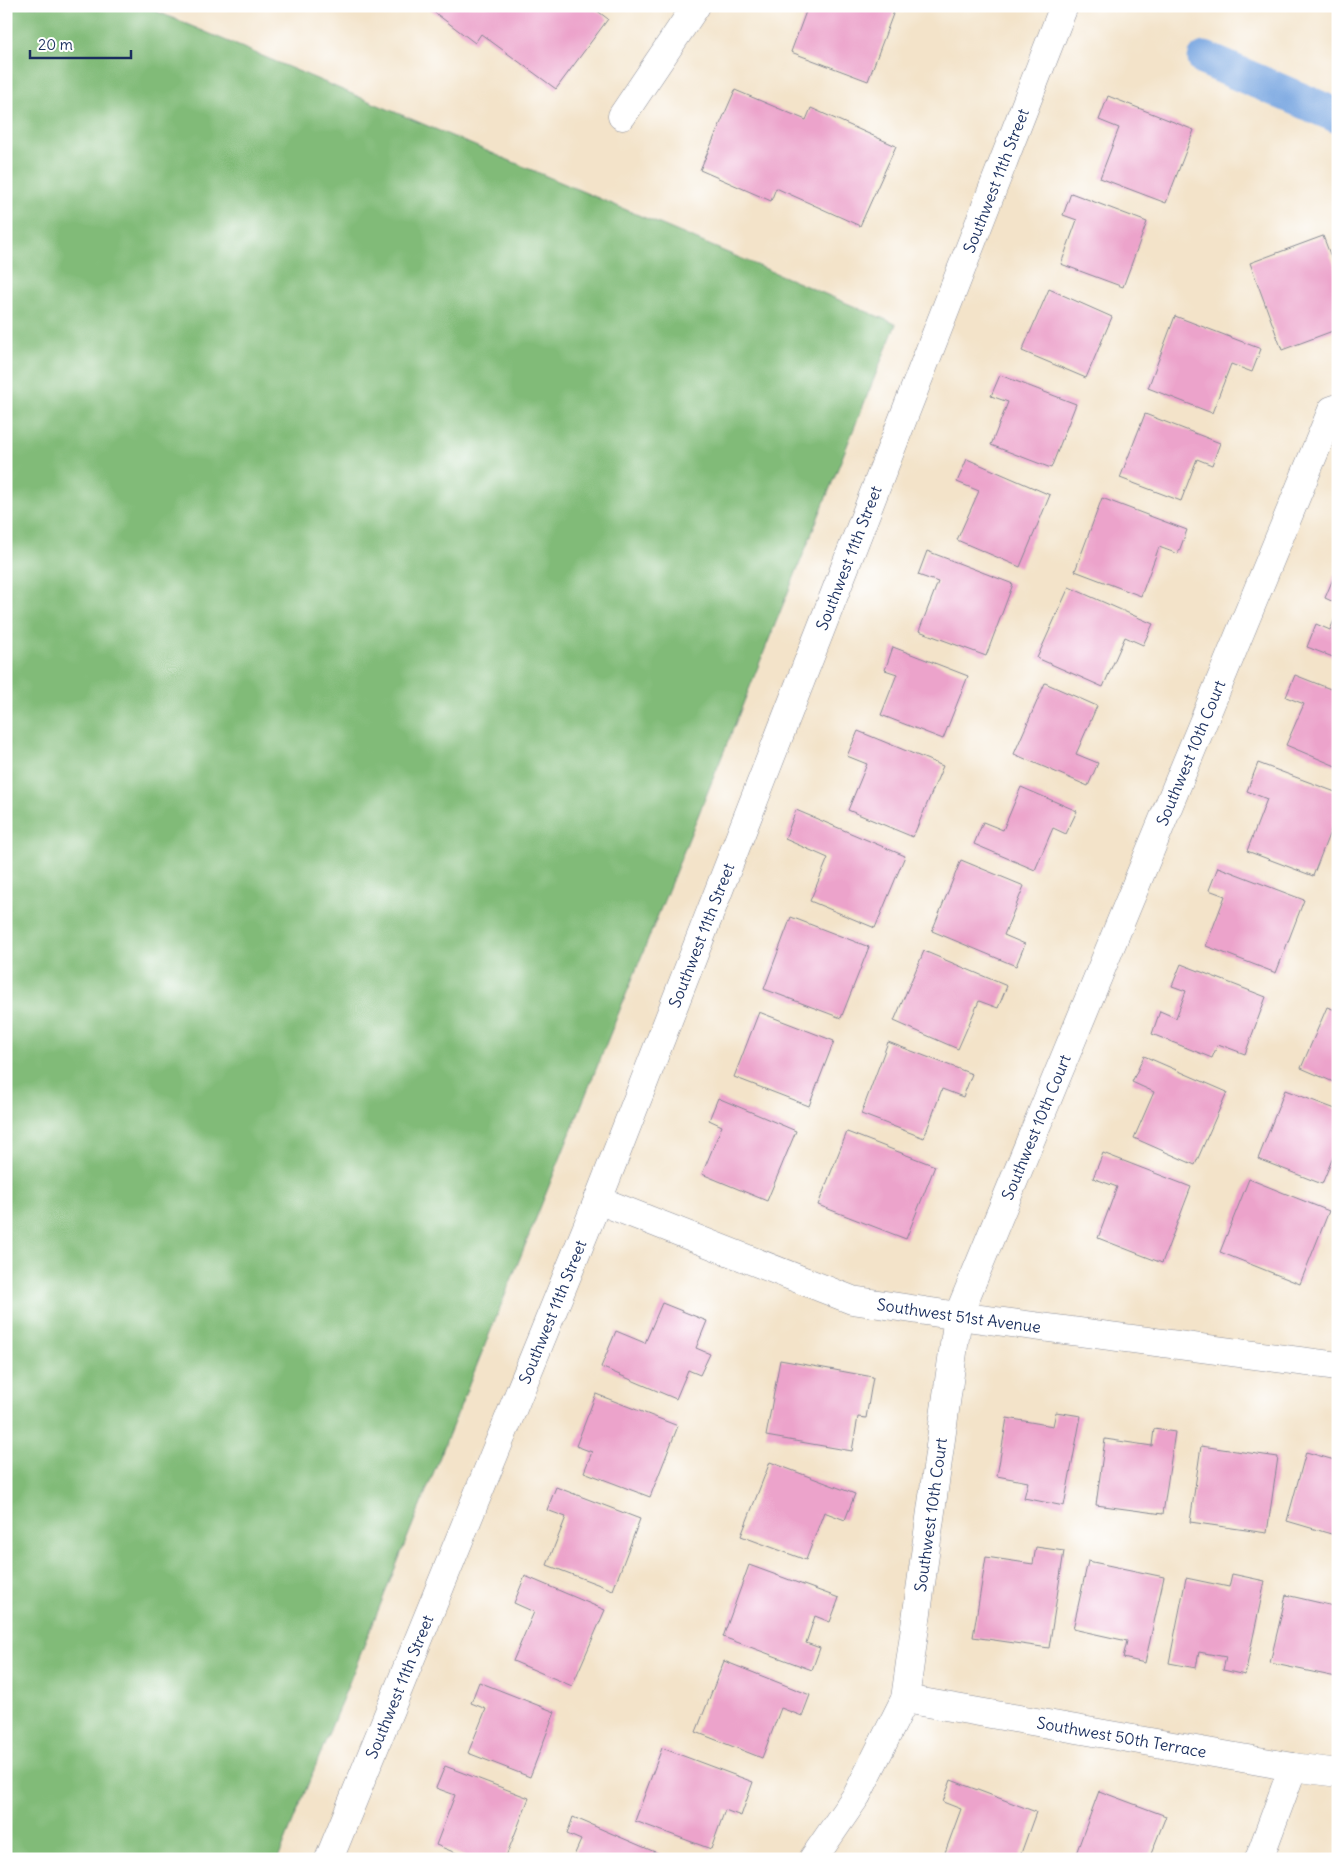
<svg xmlns="http://www.w3.org/2000/svg" width="1344" height="1865" viewBox="0 0 1344 1865" font-family="Delius,sans-serif">
<style>
.forest{fill:#81bb78;stroke:#4e756b}
.lines{fill:none;stroke-linecap:round;stroke-linejoin:round}
.canal{stroke:#77a5e0;stroke-width:35}
.building{fill:#eca3cb}
.minor-casing{stroke:#878994;stroke-width:29}
.minor{stroke:#fff;stroke-width:28}
.labels{text-anchor:middle;dominant-baseline:central;stroke-width:4.5;stroke-linejoin:round;paint-order:stroke}
.street-label{font-size:16px;fill:#1b2f5e;stroke:#fff}
</style>
<rect width="100%" height="100%" fill="#fff"/>
<filter id="ink" filterUnits="userSpaceOnUse"><feTurbulence type="fractalNoise" baseFrequency=".02" numOctaves="2"/><feDisplacementMap in="SourceGraphic" scale="10" xChannelSelector="R" yChannelSelector="G"/><feConvolveMatrix kernelMatrix="1 2 1 2 8 2 1 2 1" color-interpolation-filters="sRGB"/></filter>
<filter id="wash" filterUnits="userSpaceOnUse"><feTurbulence type="fractalNoise" baseFrequency=".0096" numOctaves="4" result="noise"/><feDisplacementMap in="SourceGraphic" scale="20" xChannelSelector="R" yChannelSelector="G"/><feGaussianBlur stdDeviation="1.12" result="paint"/><feColorMatrix in="noise" values="0 0 0 0 0 0 0 0 0 0 0 0 0 0 0 0 0 1.4 0 .05"/><feComposite in="paint" operator="in"/></filter>
<g filter="url(#wash)">
<rect width="100%" height="100%" fill="#f3e3c9"/>
<polygon class="forest" points="6,6 144,6 896,324 278,1859 6,1859"/>
<g class="lines">
<polyline class="canal" points="1205,59 1338,116"/>
</g>
<g id="blocks">
<g class="building">
<polygon points="426,6 591,6 608,19 556,89 481,34 475,43"/>
<polygon points="808,6 896,6 868,81 791,52"/>
<polygon points="735,90 806,120 811,108 896,146 860,226 776,188 771,201 700,170"/>
<polygon points="1108,96 1194,130 1166,203 1100,178 1119,128 1099,120"/>
<polygon points="1071,193 1147,222 1123,287 1061,264 1077,220 1063,215"/>
<polygon points="1323,236 1338,275 1338,329 1282,350 1250,263"/>
<polygon points="1049,289 1112,317 1086,378 1022,351"/>
<polygon points="1175,316 1261,349 1252,372 1231,364 1212,413 1148,388"/>
<polygon points="1000,375 1076,404 1051,468 991,445 1008,402 991,396"/>
<polygon points="1145,414 1220,443 1212,465 1197,459 1181,501 1120,478"/>
<polygon points="967,459 1050,495 1020,567 957,540 979,491 957,482"/>
<polygon points="1102,498 1187,530 1178,554 1159,547 1141,596 1075,571"/>
<polygon points="927,551 1013,584 986,656 919,631 938,582 918,575"/>
<polygon points="1335,574 1338,576 1338,604 1325,598"/>
<polygon points="1069,587 1153,624 1143,645 1125,637 1103,687 1037,658"/>
<polygon points="1338,611 1338,659 1307,647 1316,624 1330,630"/>
<polygon points="893,647 968,676 943,739 881,715 897,674 885,670"/>
<polygon points="1295,675 1338,692 1338,767 1286,745 1304,704 1286,697"/>
<polygon points="1045,683 1097,706 1076,754 1098,763 1088,786 1014,754"/>
<polygon points="858,731 943,766 913,837 848,810 867,764 847,756"/>
<polygon points="1258,763 1338,793 1338,811 1313,876 1247,851 1267,799 1247,791"/>
<polygon points="1021,787 1077,811 1066,834 1053,828 1035,870 974,844 983,822 1003,830"/>
<polygon points="796,810 905,856 875,928 810,901 828,858 785,839"/>
<polygon points="961,860 1024,886 1004,935 1025,944 1016,966 932,931"/>
<polygon points="1218,867 1304,900 1276,973 1206,946 1225,896 1209,890"/>
<polygon points="791,917 869,947 841,1018 764,989"/>
<polygon points="924,951 1007,986 998,1008 979,1001 958,1049 894,1021"/>
<polygon points="1338,956 1338,976 1331,973"/>
<polygon points="1181,964 1266,997 1245,1054 1218,1044 1212,1058 1152,1034 1160,1011 1176,1018 1186,991 1172,986"/>
<polygon points="1327,1007 1338,1011 1338,1084 1301,1068"/>
<polygon points="759,1012 834,1041 809,1106 734,1077"/>
<polygon points="888,1042 972,1074 963,1097 942,1089 924,1138 861,1114"/>
<polygon points="1144,1056 1227,1092 1195,1165 1134,1138 1154,1092 1132,1082"/>
<polygon points="1285,1090 1338,1110 1338,1145 1322,1184 1258,1159"/>
<polygon points="718,1098 796,1131 767,1201 702,1174 722,1126 709,1120"/>
<polygon points="847,1132 935,1166 906,1239 818,1205"/>
<polygon points="1103,1153 1191,1187 1162,1263 1098,1238 1117,1187 1093,1178"/>
<polygon points="1249,1179 1329,1211 1300,1284 1220,1252"/>
<polygon points="662,1303 707,1321 696,1348 710,1354 700,1375 688,1370 676,1399 601,1367 616,1331 645,1343"/>
<polygon points="780,1360 873,1377 866,1418 858,1417 852,1451 766,1436"/>
<polygon points="596,1394 678,1426 650,1497 584,1472 592,1452 576,1446"/>
<polygon points="1056,1412 1081,1416 1064,1506 1024,1498 1028,1482 997,1476 1007,1418 1053,1426"/>
<polygon points="1154,1429 1175,1432 1163,1514 1096,1505 1105,1439 1152,1446"/>
<polygon points="1201,1446 1278,1457 1267,1533 1190,1522"/>
<polygon points="1306,1452 1338,1461 1338,1536 1287,1521"/>
<polygon points="770,1462 855,1494 845,1520 824,1512 806,1560 741,1536"/>
<polygon points="556,1487 640,1519 613,1590 547,1565 566,1517 547,1510"/>
<polygon points="1036,1547 1064,1551 1049,1648 973,1637 986,1557 1033,1564"/>
<polygon points="1088,1561 1164,1577 1145,1663 1123,1658 1127,1641 1073,1629"/>
<polygon points="749,1565 839,1598 830,1622 815,1616 806,1643 820,1648 812,1670 723,1637"/>
<polygon points="1232,1574 1265,1581 1245,1675 1223,1670 1226,1657 1199,1652 1196,1668 1169,1663 1186,1578 1229,1587"/>
<polygon points="525,1576 605,1610 572,1686 513,1661 534,1612 514,1603"/>
<polygon points="1286,1595 1338,1607 1338,1668 1336,1677 1270,1663"/>
<polygon points="724,1661 810,1695 802,1716 781,1708 762,1758 696,1732"/>
<polygon points="479,1682 555,1712 530,1777 468,1753 486,1709 471,1703"/>
<polygon points="662,1748 753,1782 741,1816 725,1810 711,1849 635,1821"/>
<polygon points="445,1766 529,1798 505,1859 471,1859 436,1845 455,1795 436,1788"/>
<polygon points="951,1780 1036,1812 1019,1859 943,1858 961,1809 943,1802"/>
<polygon points="1099,1791 1166,1816 1149,1859 1074,1859"/>
<polygon points="573,1817 662,1855 660,1859 573,1858 581,1840 567,1834"/>
</g>
</g>
</g>
<g filter="url(#ink)">
<use href="#blocks" fill-opacity="0" stroke="#878994" stroke-width="1"/>
<g class="lines">
<defs>
<g id="minor">
<polyline points="622,116 696,6"/>
<path id="s1" d="M598 1200 852 1300 958 1316 1338 1366"/>
<path id="s2" d="M905 1699 1293 1767 1338 1773"/>
<path id="s3" d="M329 1859 598 1200 1064 6"/>
<path id="s4" d="M813 1859 857 1795 905 1699 958 1316 1332 410 1338 408"/>
<polyline points="1259,1859 1293,1767"/>
</g>
</defs>
<use href="#minor" class="minor-casing"/>
<use href="#minor" class="minor"/>
</g>
</g>
<g class="labels">
<g class="street-label">
<text stroke="none"><textPath href="#s3" startOffset="1806">Southwest 11th Street</textPath></text>
<text stroke="none"><textPath href="#s3" startOffset="1401">Southwest 11th Street</textPath></text>
<text stroke="none"><textPath href="#s4" startOffset="1181">Southwest 10th Court</textPath></text>
<text stroke="none"><textPath href="#s3" startOffset="996">Southwest 11th Street</textPath></text>
<text stroke="none"><textPath href="#s4" startOffset="776">Southwest 10th Court</textPath></text>
<text stroke="none"><textPath href="#s3" startOffset="591">Southwest 11th Street</textPath></text>
<text stroke="none"><textPath href="#s1" startOffset="381">Southwest 51st Avenue</textPath></text>
<text stroke="none"><textPath href="#s4" startOffset="371">Southwest 10th Court</textPath></text>
<text stroke="none"><textPath href="#s3" startOffset="186">Southwest 11th Street</textPath></text>
<text stroke="none"><textPath href="#s2" startOffset="220">Southwest 50th Terrace</textPath></text>
</g>
</g>
<rect width="1344" height="1865" fill="none" stroke="#fff" stroke-width="25"/>
<path d="M30 50v8h101v-8" fill="none" stroke="#1b2f5e" stroke-width="2.5"/>
<text x="38" y="50" font-size="15" fill="#1b2f5e" stroke="#ffffff" stroke-width="4" paint-order="stroke">20 m</text>
</svg>
